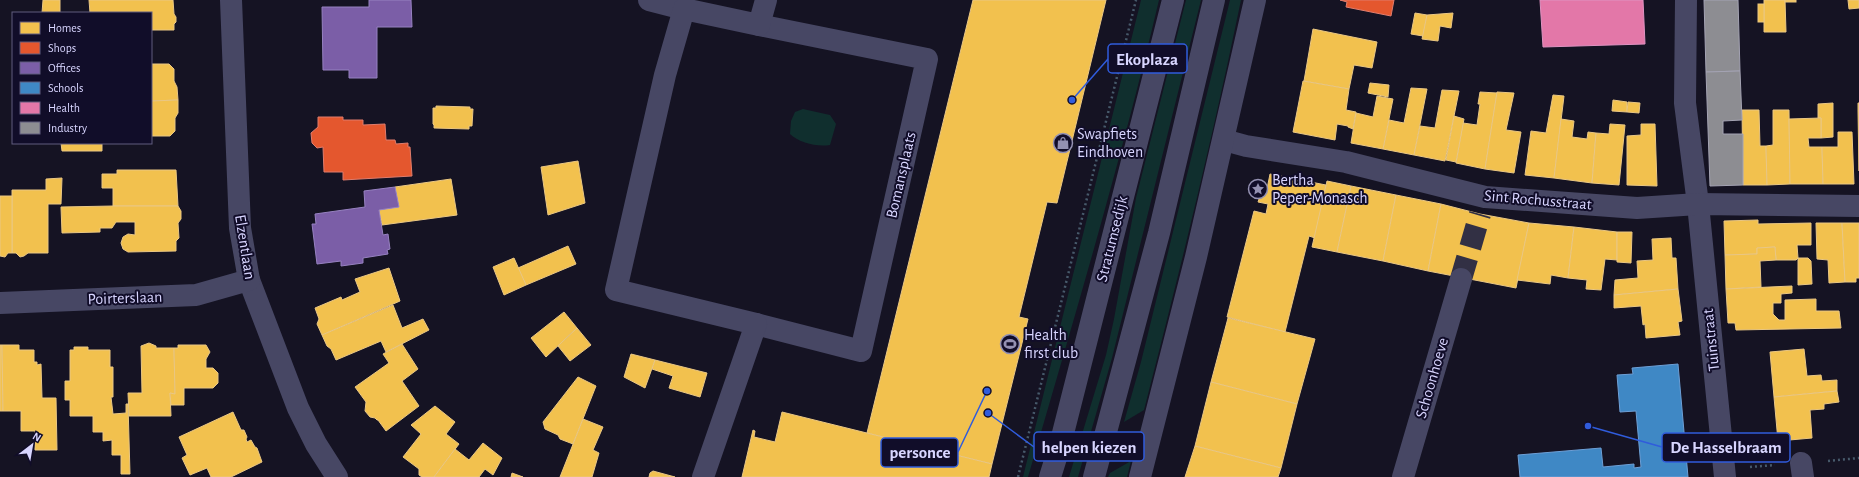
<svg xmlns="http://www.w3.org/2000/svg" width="1859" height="477" viewBox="0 0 1859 477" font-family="'Alegreya Sans',sans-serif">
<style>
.green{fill:#102f2e}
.homes{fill:#f2c14e;stroke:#eac783}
.shops{fill:#e4572e;stroke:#e07d6d}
.offices{fill:#7b5ea7;stroke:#9782c1}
.schools{fill:#3f88c5;stroke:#6d9fd6}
.health{fill:#e377a8;stroke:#e093c2}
.industry{fill:#8d8d92;stroke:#a4a3b3}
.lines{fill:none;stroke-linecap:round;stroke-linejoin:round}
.minor-tunnel{stroke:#323044;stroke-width:22;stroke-dasharray:22 11;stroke-linecap:butt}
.path{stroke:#475a6b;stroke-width:2.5;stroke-dasharray:2 3;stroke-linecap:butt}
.minor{stroke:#474764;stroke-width:22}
.labels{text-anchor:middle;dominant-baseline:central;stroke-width:4;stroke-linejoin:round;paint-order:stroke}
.poi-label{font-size:16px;fill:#d8d5ff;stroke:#110d29;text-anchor:start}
.street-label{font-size:16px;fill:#d8d5ff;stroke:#110d29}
.leader{fill:none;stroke:#305cdc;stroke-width:1.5}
.callout-dot{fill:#305cdc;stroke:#110d29;stroke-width:1.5}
.callout{fill:#110d29;stroke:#305cdc;stroke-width:1.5}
.callout-label{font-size:17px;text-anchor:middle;font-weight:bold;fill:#d8d5ff}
</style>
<rect width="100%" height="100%" fill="#151323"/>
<g class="green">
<path d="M1141 0H1159C1121 161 1074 319 1028 477H1023Z"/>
<polygon points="1186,0 1201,0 1112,358 1078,477 1069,477 1106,355 1114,319 1136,198"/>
<path d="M1230 0H1241C1213 137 1179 274 1144 410L1124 422 1141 362Z"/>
<path d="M803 109 830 115 836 124 830 145C816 147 800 143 790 134L791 121 795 112Z"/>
<polygon points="1131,461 1127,477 1108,477 1110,473"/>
</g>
<g class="homes">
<polygon points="43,0 60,0 60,13 42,13"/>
<polygon points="89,0 173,0 174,14 176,17 176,22 174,24 174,30 151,30 151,13 90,13"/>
<polygon points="973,0 1106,0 1057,203 1047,202 1019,317 1028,319 992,464 867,433"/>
<polygon points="1764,0 1785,0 1786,32 1764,32"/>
<rect x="1785" y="0" width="11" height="2"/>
<polygon points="1848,0 1859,0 1859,8 1849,9"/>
<rect x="1758" y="4" width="6" height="18"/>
<polygon points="1415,13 1427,15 1423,36 1411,34"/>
<polygon points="1453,13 1451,28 1440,26 1438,41 1422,39 1427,15"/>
<polygon points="1313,29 1377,42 1372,68 1354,65 1349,89 1304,81"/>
<polygon points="151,64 169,64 174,69 174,81 177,87 178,100 151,101"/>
<polygon points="1303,81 1349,89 1346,110 1356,112 1353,129 1348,127 1348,126 1337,124 1335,140 1293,132"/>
<polygon points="1370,83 1389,85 1388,97 1368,93"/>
<polygon points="1411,88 1427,89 1414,155 1383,149 1389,120 1404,123"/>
<polygon points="1442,90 1459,91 1445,161 1414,155 1420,126 1435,128"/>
<polygon points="1480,92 1497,93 1485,169 1456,163 1463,123 1477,125 1480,104 1478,104"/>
<polygon points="1497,92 1514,93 1506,130 1521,132 1514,173 1485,169"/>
<polygon points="1553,95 1564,96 1554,178 1525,175 1531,131 1546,133"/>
<polygon points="1377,96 1393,99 1383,149 1351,143 1356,113 1373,117"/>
<polygon points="178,100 178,113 175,118 175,131 170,136 151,136 151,101"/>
<polygon points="1613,100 1627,102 1627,112 1612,111"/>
<polygon points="1628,102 1640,103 1639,113 1627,112"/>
<polygon points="1833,103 1833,137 1821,138 1821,118 1818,118 1818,104"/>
<polygon points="1858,103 1859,103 1859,171 1858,111"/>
<polygon points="436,106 470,107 470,109 473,109 472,126 469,126 469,129 434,128 434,125 433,124 433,108 436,108"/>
<polygon points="1742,110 1759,110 1760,146 1766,146 1767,185 1743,185"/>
<polygon points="1773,110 1789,110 1790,184 1767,185 1766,146 1773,145"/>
<polygon points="1454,116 1464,119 1456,162 1446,160"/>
<polygon points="1821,118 1821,138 1808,138 1809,147 1822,147 1823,184 1790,184 1789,119"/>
<polygon points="1561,119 1574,121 1572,137 1587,139 1588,132 1596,133 1592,183 1554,178"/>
<polygon points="1610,124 1625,125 1619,185 1592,183 1596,133 1609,134"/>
<polygon points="1641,124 1655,124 1657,186 1627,185 1627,136 1641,135"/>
<polygon points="1838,132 1852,132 1854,184 1823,184 1822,147 1838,147"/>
<polygon points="61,143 102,143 102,151 62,151"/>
<polygon points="578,161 585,203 548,215 541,167"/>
<polygon points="117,170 176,170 178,206 113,206 113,188 102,188 102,174 117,174"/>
<polygon points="1270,174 1326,185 1315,238 1309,236 1285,332 1227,317 1254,211 1266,214 1268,204 1258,202 1261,193 1266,194"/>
<polygon points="62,178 61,204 48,204 48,253 28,253 24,256 20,257 16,253 12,253 12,190 46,190 46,179"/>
<polygon points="451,179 457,215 382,225 379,210 399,207 395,187"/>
<polygon points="1327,181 1351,186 1337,252 1312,247"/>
<polygon points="1351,186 1396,195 1383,261 1337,252"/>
<polygon points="1396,195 1441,204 1428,271 1383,261"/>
<polygon points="0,196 12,196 12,253 8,253 5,257 0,256"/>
<polygon points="1441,204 1480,214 1529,223 1516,288 1428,271"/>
<polygon points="113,206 178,206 181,211 181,219 178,223 179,238 176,241 176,251 128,252 123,249 121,243 123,237 128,234 135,235 135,222 116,222 112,228 100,228 100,232 62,233 61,207"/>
<polygon points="1758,220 1758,224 1811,223 1811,245 1797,245 1798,258 1796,260 1776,260 1775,247 1757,248 1757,254 1725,255 1724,221"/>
<polygon points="1529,223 1574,227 1568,278 1551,275 1550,284 1517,280"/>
<polygon points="1816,223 1842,223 1845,282 1829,283 1828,260 1817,259"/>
<polygon points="1842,223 1859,223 1859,278 1856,278 1856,282 1845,282"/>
<polygon points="1574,227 1617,232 1617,260 1605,259 1601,290 1586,289 1587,280 1568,278"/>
<polygon points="1617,232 1632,232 1631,263 1617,262"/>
<polygon points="1671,238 1672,258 1676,258 1678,289 1614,295 1615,280 1638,278 1637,261 1653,260 1652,239"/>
<polygon points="568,246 576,264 526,285 518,268"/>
<polygon points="1775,247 1776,260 1760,261 1761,287 1726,289 1725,255 1757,254 1757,248"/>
<polygon points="514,258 526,285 504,295 493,267"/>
<polygon points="1798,258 1808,258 1811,261 1812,284 1798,285"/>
<polygon points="389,268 400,301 322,335 317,324 319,319 315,308 341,297 342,300 360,292 355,279"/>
<polygon points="1792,286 1792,293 1781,294 1781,303 1773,303 1773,314 1779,320 1785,320 1785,300 1816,299 1816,311 1839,311 1841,328 1736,330 1735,323 1728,323 1726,289"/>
<polygon points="1678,289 1682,321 1678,322 1680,335 1646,338 1645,324 1643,325 1641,306 1614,308 1614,295"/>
<polygon points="393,305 402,328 423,319 429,330 386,352 381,341 336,360 331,349 327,346 322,335"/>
<polygon points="564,312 577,328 546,357 531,338"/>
<polygon points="1228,318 1315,339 1297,404 1211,382"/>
<polygon points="577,328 591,345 570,361 558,346"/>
<polygon points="149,343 156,346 156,348 174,348 175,394 170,393 171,416 129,416 128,393 142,393 141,346"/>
<polygon points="402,344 418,369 402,381 419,406 386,431 378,420 377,420 375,418 370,417 365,411 366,402 355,387 389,363 383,354"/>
<polygon points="0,345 2,345 3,411 0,411"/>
<polygon points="2,345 19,345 19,350 34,350 34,362 37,362 37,365 41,364 42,398 56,398 57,450 35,450 35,431 21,431 21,411 3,411"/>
<polygon points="178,345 206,345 210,352 206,359 206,368 213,368 218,373 218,383 213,388 184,388 184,405 171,405 170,393 175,394 174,348 178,348"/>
<polygon points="74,347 88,347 88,350 110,350 110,367 113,367 113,397 111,397 113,414 126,413 126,404 128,404 130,474 121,474 121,455 112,455 112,440 103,441 103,432 93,432 93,416 70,416 70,400 65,400 65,381 70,381 70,350 74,350"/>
<polygon points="1804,349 1807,376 1821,375 1822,381 1837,380 1837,391 1774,397 1770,352"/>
<polygon points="631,354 655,360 645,388 624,377"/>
<polygon points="655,360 707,373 700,397 669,388 673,376 652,369"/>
<polygon points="578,377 596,386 573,444 560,439 558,435 545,429 543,422"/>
<polygon points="1211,382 1297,404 1281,468 1195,446"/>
<polygon points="1837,391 1839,402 1824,404 1824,409 1810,410 1812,438 1778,441 1774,397"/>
<polygon points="435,406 455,422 446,434 459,444 434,477 422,477 419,475 419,469 403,457 421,434 411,425"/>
<polygon points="233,412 241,430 244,430 247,437 246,439 247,442 251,440 255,447 257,448 262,462 231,477 211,477 207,468 190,475 182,458 187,455 179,437"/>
<polygon points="782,412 992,464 989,477 742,477 753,430 755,431 754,437 775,442"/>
<polygon points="583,419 603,427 593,450 599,453 592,477 560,477"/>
<polygon points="483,443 502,458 493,475 485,469 479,477 434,477 455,449 469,460"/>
<polygon points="1195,446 1281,468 1278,477 1185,477"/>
<polygon points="653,471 675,477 649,477 650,473"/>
<polygon points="512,473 523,477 511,477"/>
</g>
<g class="shops">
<polygon points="1340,0 1394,0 1391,16 1346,7 1347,2"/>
<polygon points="318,117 343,117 343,120 363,120 363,125 385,124 386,140 395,140 396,144 408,143 408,147 410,147 412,176 343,180 343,172 324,172 323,147 317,148 312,143 311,133 318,127"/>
</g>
<g class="offices">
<polygon points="369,0 411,0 412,27 377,27 377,78 349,78 349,70 323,70 322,7 369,7"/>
<polygon points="395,187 399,207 379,210 383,235 388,234 390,249 387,250 388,254 363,258 363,263 341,266 341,261 317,264 312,224 316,224 315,214 365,207 364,191"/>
</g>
<polygon class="schools" points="1678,364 1688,477 1520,477 1518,455 1601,448 1603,467 1634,464 1634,468 1641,467 1636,411 1620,412 1617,375 1633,374 1632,368"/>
<polygon class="health" points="1540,0 1643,0 1645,44 1543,47"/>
<g class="industry">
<polygon points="1704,0 1738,0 1740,71 1706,72"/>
<polygon points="1740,71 1742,120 1723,121 1723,134 1743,134 1743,185 1710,186 1706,72"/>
</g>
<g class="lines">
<polyline class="minor-tunnel" points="1461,279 1480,214"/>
<g class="path">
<polyline points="1828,461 1859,458"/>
<polyline points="1750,467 1775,465"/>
<polyline points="1018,477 1136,0"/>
</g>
<g class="minor">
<polyline points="231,0 240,228 249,280 298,408 316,444 337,477"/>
<polyline points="649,0 684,9"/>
<polyline points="1686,0 1685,103 1698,204 1725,477"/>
<polyline points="1224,140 1246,146 1346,162 1485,197 1637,208 1698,204 1859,206"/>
<polyline points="0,303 196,295 249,280"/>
<polyline points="756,324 861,351 927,59 759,25"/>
<polyline points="1801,463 1803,477"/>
<polyline points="703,477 756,324 616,290 665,75 684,9 759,25 766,0"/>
<polyline points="1050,477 1060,445 1173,0"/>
<polyline points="1094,477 1159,233 1214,0"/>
<polyline points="1140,477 1196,257 1255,0"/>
<polyline points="1403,477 1461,279"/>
</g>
</g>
<defs>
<symbol id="shop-ring" viewBox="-11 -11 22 22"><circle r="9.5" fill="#110d29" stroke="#9491b2" stroke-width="1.5"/><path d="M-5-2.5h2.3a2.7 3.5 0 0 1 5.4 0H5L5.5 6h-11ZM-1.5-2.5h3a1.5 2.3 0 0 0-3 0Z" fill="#9491b2"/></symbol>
<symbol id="sight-ring" viewBox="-11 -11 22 22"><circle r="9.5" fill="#110d29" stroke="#9491b2" stroke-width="1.5"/><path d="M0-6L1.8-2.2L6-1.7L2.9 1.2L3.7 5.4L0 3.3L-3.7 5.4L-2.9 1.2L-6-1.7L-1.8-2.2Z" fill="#9491b2"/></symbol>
<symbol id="stadium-ring" viewBox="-11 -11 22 22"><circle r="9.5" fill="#110d29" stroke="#9491b2" stroke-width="1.5"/><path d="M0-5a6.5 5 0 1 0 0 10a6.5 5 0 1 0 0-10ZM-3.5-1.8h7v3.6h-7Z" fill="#9491b2"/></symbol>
</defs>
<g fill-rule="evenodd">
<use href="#shop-ring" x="1052" y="132" width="22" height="22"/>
<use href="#sight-ring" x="1247" y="178" width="22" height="22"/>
<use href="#stadium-ring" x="999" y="333" width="22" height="22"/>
</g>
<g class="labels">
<g class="poi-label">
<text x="1077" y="134">Swapfiets<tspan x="1077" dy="18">Eindhoven</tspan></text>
<text x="1272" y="180">Bertha<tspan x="1272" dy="18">Peper-Monasch</tspan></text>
<text x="1024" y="335">Health<tspan x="1024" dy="18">first club</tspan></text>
</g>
<g class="street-label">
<text transform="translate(901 175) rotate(-77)">Bomansplaats</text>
<text transform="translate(1538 200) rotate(5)">Sint Rochusstraat</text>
<text transform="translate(1112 239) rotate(-76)">Stratumsedijk</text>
<text transform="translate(245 247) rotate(81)">Elzentlaan</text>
<text transform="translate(125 298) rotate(-2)">Poirterslaan</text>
<text transform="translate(1711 340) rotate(-96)">Tuinstraat</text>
<text transform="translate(1432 378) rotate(-74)">Schoonhoeve</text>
</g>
</g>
<path class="leader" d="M1072 100L1108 59M988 413L1034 447M1588 426L1662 447M987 391L958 452"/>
<g class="callout-dot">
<circle cx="1072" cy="100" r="4"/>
<circle cx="988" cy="413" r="4"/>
<circle cx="1588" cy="426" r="4"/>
<circle cx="987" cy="391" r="4"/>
</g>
<g class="callout">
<rect x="1108" y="44" width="79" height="29" rx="4"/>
<rect x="1034" y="432" width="110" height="29" rx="4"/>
<rect x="1662" y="433" width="128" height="29" rx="4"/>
<rect x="881" y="438" width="77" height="29" rx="4"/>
</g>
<g class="callout-label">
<text x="1147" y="65">Ekoplaza</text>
<text x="1089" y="453">helpen kiezen</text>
<text x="1726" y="453">De Hasselbraam</text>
<text x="920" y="458">personce</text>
</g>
<rect x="12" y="12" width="140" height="132" fill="#110d29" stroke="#615d7f"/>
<rect x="20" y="22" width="20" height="12" fill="#f2c14e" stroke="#615d7f"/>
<text x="48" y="32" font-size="12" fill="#d8d5ff">Homes</text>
<rect x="20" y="42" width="20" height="12" fill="#e4572e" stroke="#615d7f"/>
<text x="48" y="52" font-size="12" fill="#d8d5ff">Shops</text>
<rect x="20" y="62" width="20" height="12" fill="#7b5ea7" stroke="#615d7f"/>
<text x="48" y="72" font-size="12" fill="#d8d5ff">Offices</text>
<rect x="20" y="82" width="20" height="12" fill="#3f88c5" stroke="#615d7f"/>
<text x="48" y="92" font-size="12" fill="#d8d5ff">Schools</text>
<rect x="20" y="102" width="20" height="12" fill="#e377a8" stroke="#615d7f"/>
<text x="48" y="112" font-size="12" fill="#d8d5ff">Health</text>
<rect x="20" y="122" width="20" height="12" fill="#8d8d92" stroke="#615d7f"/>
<text x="48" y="132" font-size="12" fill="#d8d5ff">Industry</text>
<g transform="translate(32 445) rotate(31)" stroke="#110d29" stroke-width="3" paint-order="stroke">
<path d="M0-3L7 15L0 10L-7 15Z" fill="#d8d5ff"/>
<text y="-6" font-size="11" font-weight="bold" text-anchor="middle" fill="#d8d5ff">N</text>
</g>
</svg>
